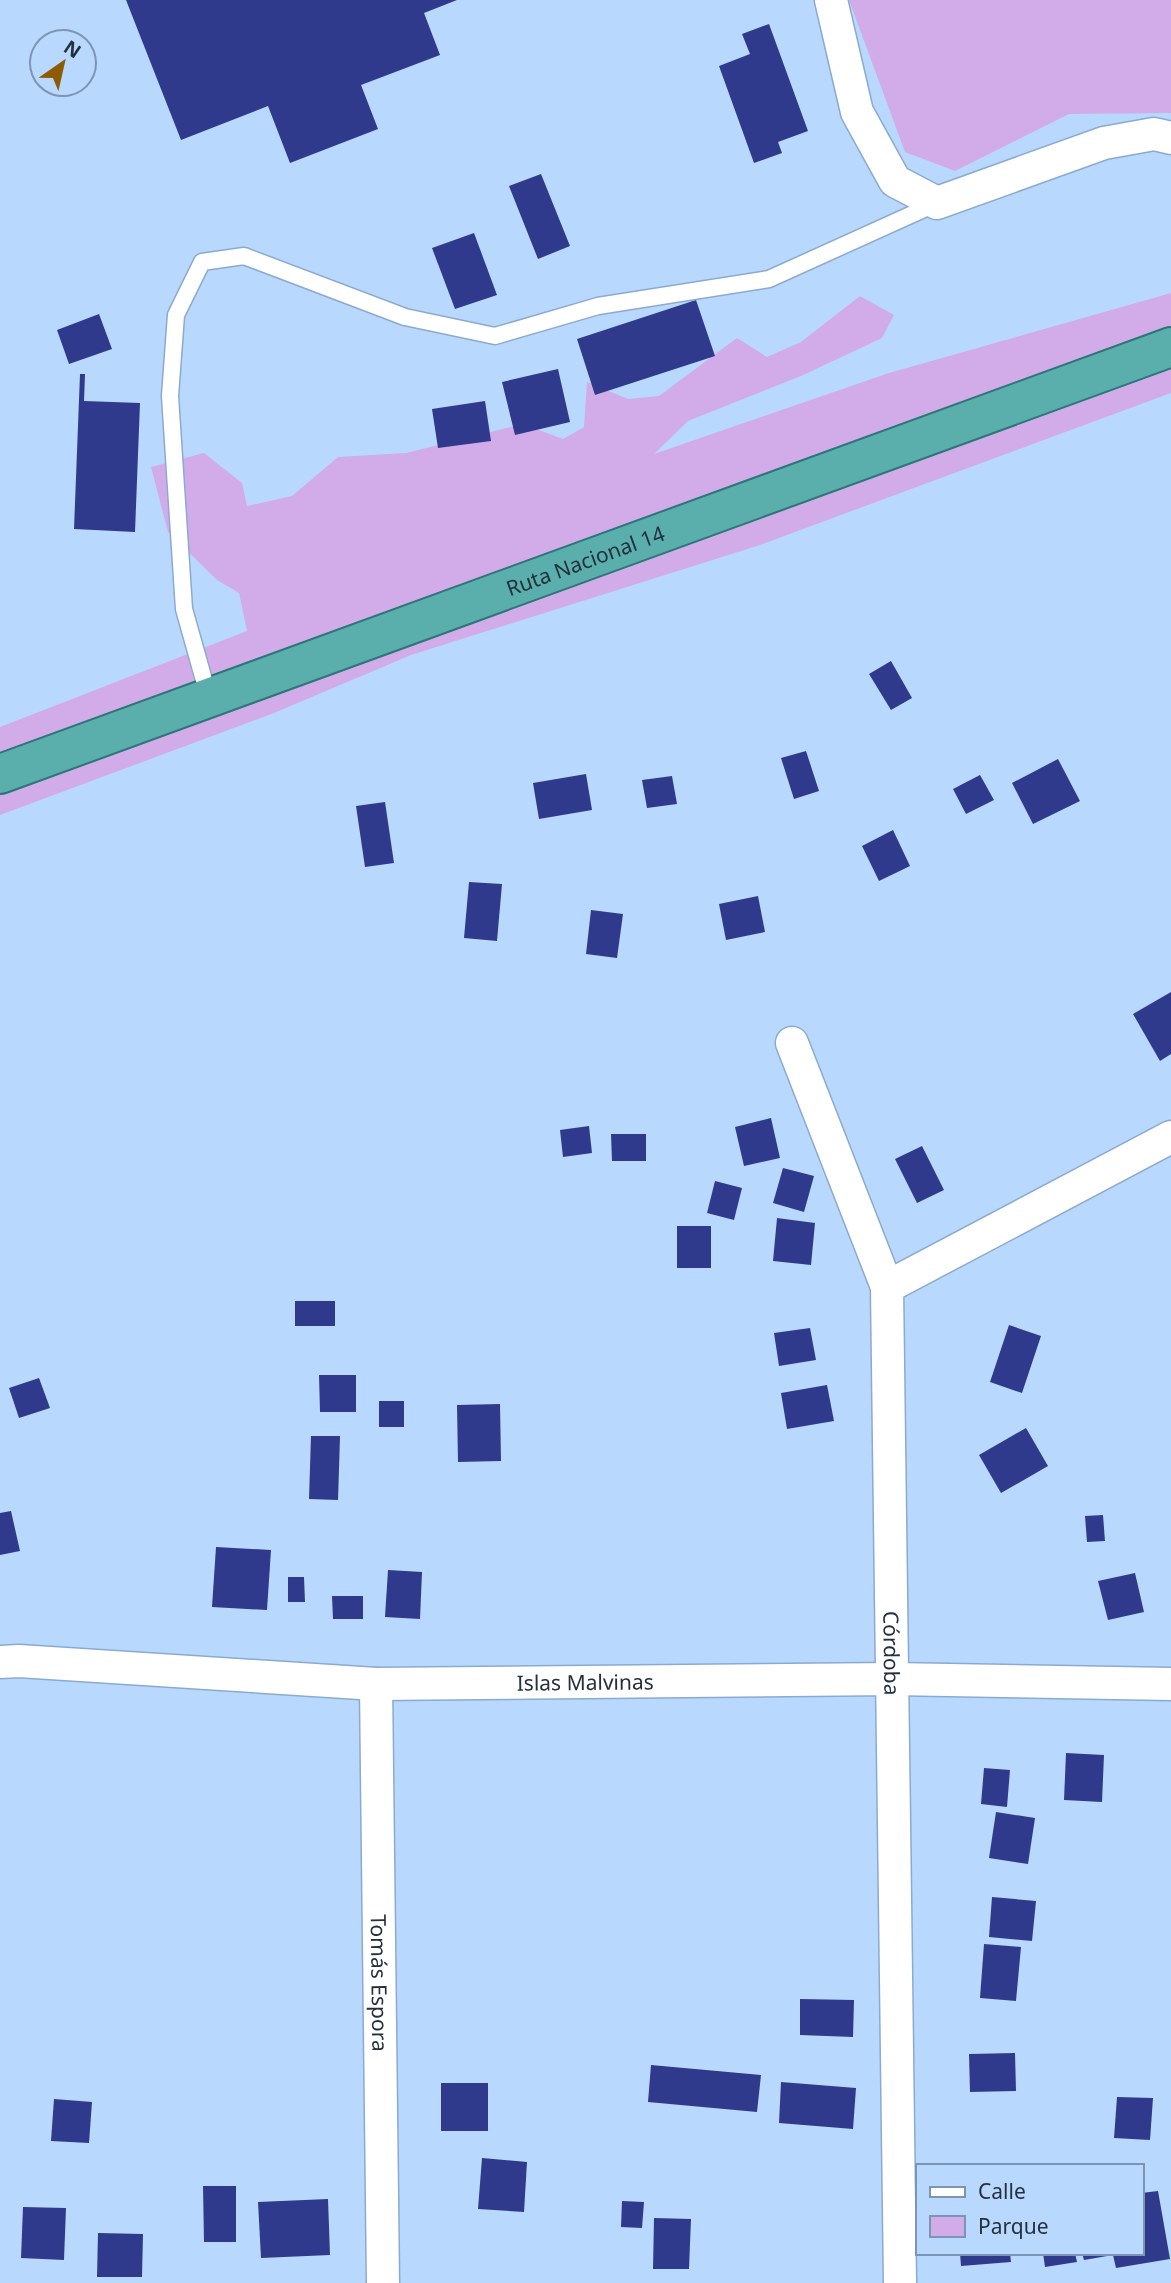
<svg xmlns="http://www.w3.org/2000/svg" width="1171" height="2283" viewBox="0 0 1171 2283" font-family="'Noto Sans',sans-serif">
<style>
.green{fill:#d2ace8}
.building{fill:#303a8c}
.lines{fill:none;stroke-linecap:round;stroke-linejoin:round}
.service-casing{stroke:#8caacf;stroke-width:19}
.minor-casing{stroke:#8caacf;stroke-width:35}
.trunk-casing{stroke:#2c7578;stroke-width:42}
.service{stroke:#fff;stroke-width:16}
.minor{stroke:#fff;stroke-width:32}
.trunk{stroke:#5aaeac;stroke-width:38}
.labels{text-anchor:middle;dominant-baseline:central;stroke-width:7;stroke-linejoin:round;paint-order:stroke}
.street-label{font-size:21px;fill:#24303e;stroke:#b9d8fe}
</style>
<rect width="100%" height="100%" fill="#b9d8fe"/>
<g class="green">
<polygon points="849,0 1171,0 1171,113 1069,114 955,171 905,152"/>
<polygon points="1171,293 1171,393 757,546 411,655 274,713 0,815 0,727 247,631 239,593 217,580 168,532 151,467 204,453 242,483 247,506 292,496 338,457 406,453 523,424 563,439 584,427 587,382 628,399 659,396 737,338 767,357 801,342 860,296 894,315 882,338 801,376 688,421 654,454 889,373"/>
</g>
<g class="building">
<polygon points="126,0 457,0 424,13 440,55 361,85 378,129 290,163 268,106 181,140"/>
<polygon points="769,24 808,131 778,142 782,153 754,163 719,66 750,54 742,34"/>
<polygon points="541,174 570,246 538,259 509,186"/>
<polygon points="474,233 497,295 455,309 432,248"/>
<polygon points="696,300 715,356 595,395 577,339"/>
<polygon points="99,314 112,349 69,364 57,330"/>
<polygon points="558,369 570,422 515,435 502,382"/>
<polygon points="80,374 85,374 84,401 140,403 135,532 74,529"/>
<polygon points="485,401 491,441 438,448 432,409"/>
<polygon points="891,661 912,698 891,710 869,674"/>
<polygon points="806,751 819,791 794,799 781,758"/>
<polygon points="1058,759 1080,801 1033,824 1012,783"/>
<polygon points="586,774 592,810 539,819 533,783"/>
<polygon points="980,775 994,800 966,814 953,789"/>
<polygon points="672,776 677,804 647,808 642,780"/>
<polygon points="385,802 394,863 365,867 356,806"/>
<polygon points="893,830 910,866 879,881 862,846"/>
<polygon points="469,882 502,884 497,941 464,938"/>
<polygon points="758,896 765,932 726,940 719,904"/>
<polygon points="591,910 623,914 617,958 586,954"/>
<polygon points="1171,992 1171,1054 1160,1061 1133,1014"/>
<polygon points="771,1118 780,1158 744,1166 735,1127"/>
<polygon points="589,1126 592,1153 563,1157 560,1130"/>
<polygon points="611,1134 646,1134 646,1161 612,1161"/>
<polygon points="922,1146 944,1190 917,1203 895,1159"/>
<polygon points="783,1168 814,1176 804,1212 773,1203"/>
<polygon points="715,1181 742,1188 734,1220 707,1213"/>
<polygon points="777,1218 815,1223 811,1265 773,1261"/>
<rect x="677" y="1226" width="34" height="42"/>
<rect x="295" y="1301" width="40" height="25"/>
<polygon points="1009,1325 1041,1336 1022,1393 990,1382"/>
<polygon points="810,1328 816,1360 779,1366 774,1333"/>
<polygon points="319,1375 356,1375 356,1412 320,1412"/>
<polygon points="39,1378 50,1408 19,1418 9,1388"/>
<polygon points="827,1385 834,1421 787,1429 781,1393"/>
<rect x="379" y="1401" width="25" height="26"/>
<polygon points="500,1404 501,1461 458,1462 457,1405"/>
<polygon points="1026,1428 1048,1466 1001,1493 979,1455"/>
<polygon points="311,1436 340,1436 338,1500 309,1499"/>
<polygon points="11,1511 20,1551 0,1555 0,1513"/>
<polygon points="1103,1515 1105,1541 1087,1542 1085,1516"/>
<polygon points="216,1547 271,1550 267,1610 212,1607"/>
<polygon points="388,1570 422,1572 420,1619 385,1617"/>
<polygon points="1135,1573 1144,1612 1108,1620 1098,1581"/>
<polygon points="288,1577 304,1577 305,1602 288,1602"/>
<polygon points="332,1596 363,1596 363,1619 333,1619"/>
<polygon points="1066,1753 1104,1755 1102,1802 1064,1800"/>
<polygon points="984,1768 1010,1770 1007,1807 981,1804"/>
<polygon points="996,1812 1035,1818 1028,1864 989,1858"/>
<polygon points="992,1897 1036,1901 1032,1941 989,1937"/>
<polygon points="984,1944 1021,1947 1016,2001 980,1998"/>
<polygon points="800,1999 854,2000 853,2037 800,2035"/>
<polygon points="1015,2053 1016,2091 970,2092 969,2054"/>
<polygon points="651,2065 761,2075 757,2112 648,2102"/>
<polygon points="781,2082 856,2088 853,2129 779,2123"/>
<rect x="441" y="2083" width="47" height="48"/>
<polygon points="1117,2097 1153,2098 1150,2140 1114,2138"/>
<polygon points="54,2099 92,2102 89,2143 51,2141"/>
<polygon points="482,2158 527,2162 524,2212 478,2209"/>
<polygon points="203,2186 236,2186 236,2242 204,2242"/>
<polygon points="1158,2191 1170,2259 1116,2268 1113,2255 1084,2260 1082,2253 1141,2253 1141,2193"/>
<polygon points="328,2199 330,2255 261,2258 258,2202"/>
<polygon points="622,2201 644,2202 642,2228 621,2227"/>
<polygon points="23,2207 66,2208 64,2260 21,2258"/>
<polygon points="654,2218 691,2219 689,2269 653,2269"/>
<polygon points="98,2233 143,2234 142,2277 97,2277"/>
<polygon points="960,2253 1010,2253 1011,2262 961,2266"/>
<polygon points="1043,2253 1075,2253 1077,2262 1045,2267"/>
</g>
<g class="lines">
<defs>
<polyline id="service" points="209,698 184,609 170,396 176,315 202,262 244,256 405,317 495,336 598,306 769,279 937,203"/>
<g id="minor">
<polyline points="831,0 857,112 895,181 937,203 1104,143 1154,134 1171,138"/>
<path id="s1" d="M792 1043 887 1287 900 2283"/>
<polyline points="887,1287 1171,1137"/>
<path id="s2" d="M0 1662 19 1661 376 1684 893 1679 1171 1684"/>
<path id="s3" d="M376 1684 383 2283"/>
</g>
<g id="trunk">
<path id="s4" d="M0 774 1171 347"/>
</g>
</defs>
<use href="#service" class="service-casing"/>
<use href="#minor" class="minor-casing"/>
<use href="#trunk" class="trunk-casing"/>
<use href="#service" class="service"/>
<use href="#minor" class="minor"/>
<use href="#trunk" class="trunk"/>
</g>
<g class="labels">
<g class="street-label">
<text stroke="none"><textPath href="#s4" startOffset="623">Ruta Nacional 14</textPath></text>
<text stroke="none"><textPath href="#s1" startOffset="628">Córdoba</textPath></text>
<text stroke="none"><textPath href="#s2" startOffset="586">Islas Malvinas</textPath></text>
<text stroke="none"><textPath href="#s3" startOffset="299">Tomás Espora</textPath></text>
</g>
</g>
<rect x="916" y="2164" width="228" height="91" fill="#b9d8fe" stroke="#7d95b1" stroke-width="2"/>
<rect x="930" y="2187" width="35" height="10" fill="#ffffff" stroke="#7d95b1" stroke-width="2"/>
<text x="978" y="2199" font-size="21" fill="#24303e">Calle</text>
<rect x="930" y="2216" width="35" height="21" fill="#d2ace8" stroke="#7d95b1" stroke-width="2"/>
<text x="978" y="2234" font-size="21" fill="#24303e">Parque</text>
<g transform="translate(63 63) rotate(34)"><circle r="33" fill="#b9d8fe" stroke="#7d95b1" stroke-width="2"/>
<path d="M0-5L12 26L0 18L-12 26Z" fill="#8c5b04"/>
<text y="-10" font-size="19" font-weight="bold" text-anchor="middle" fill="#24303e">N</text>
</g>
</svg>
